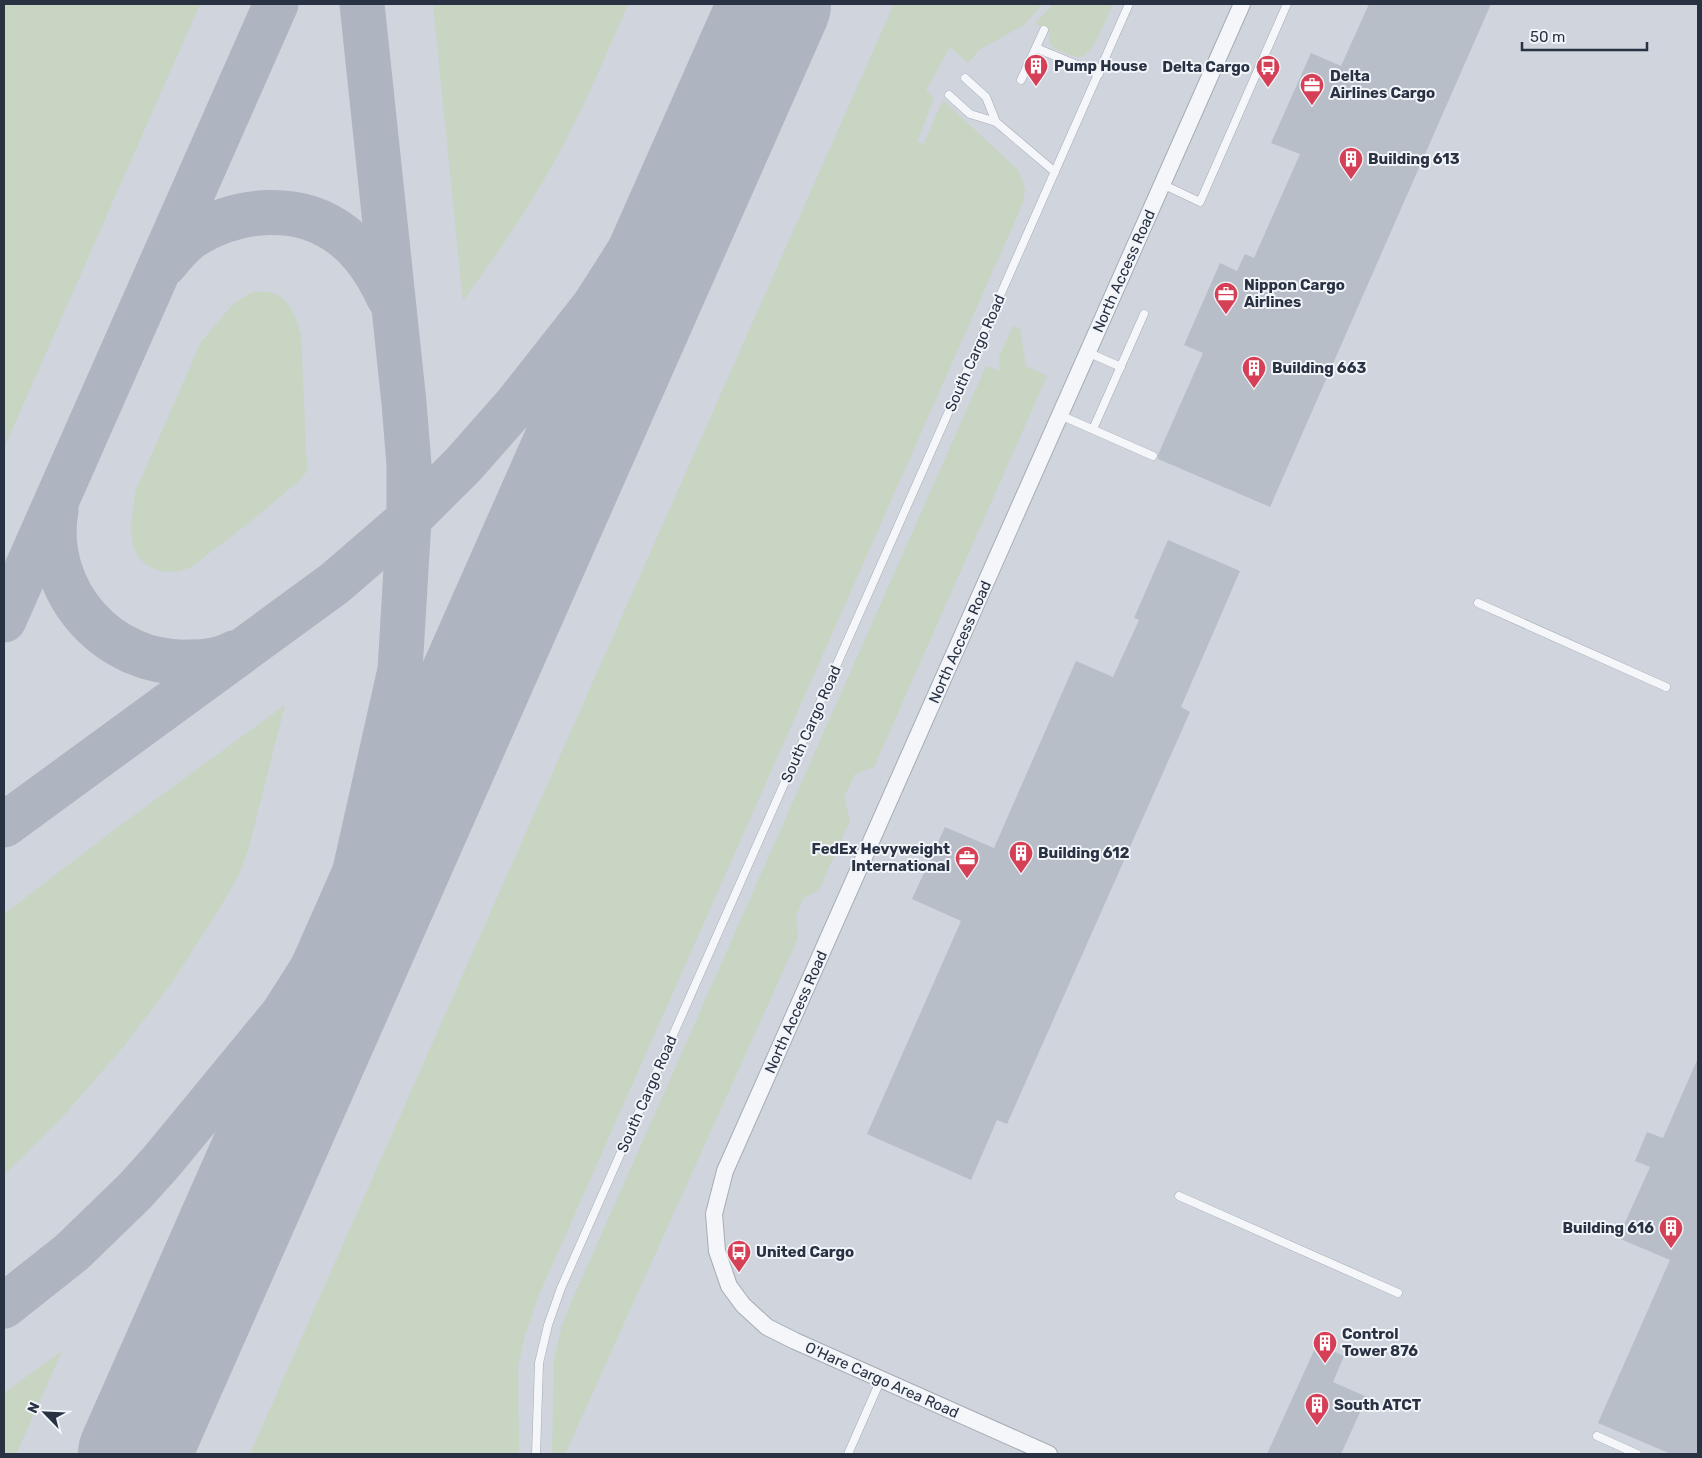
<svg xmlns="http://www.w3.org/2000/svg" width="1702" height="1458" viewBox="0 0 1702 1458" font-family="Rubik,sans-serif">
<style>
.built{fill:#cfd4dd}
.green{fill:#c7d5c2}
.lines{fill:none;stroke-linecap:round;stroke-linejoin:round}
.taxiway{stroke:#aeb4c0;stroke-width:45}
.runway{stroke:#aeb4c0;stroke-width:112}
.building{fill:#b8bec8}
.service-casing{stroke:#a6acb5;stroke-width:9}
.minor-casing{stroke:#a6acb5;stroke-width:18}
.service{stroke:#f4f6f9;stroke-width:8}
.minor{stroke:#f4f6f9;stroke-width:16}
.labels{text-anchor:middle;dominant-baseline:central;stroke-width:4;stroke-linejoin:round;paint-order:stroke}
.poi-label{font-size:15px;font-weight:bold;fill:#283243;stroke:#f1f4f8;text-anchor:start}
.street-label{font-size:15px;fill:#283243;stroke:#f1f4f8}
</style>
<rect width="100%" height="100%" fill="#e1e5eb"/>
<rect class="built" x="4" y="4" width="1694" height="1450"/>
<g class="green">
<polygon points="4,4 200,4 4,448"/>
<path d="M433 4H628C603 62 578 121 546 176 521 220 492 260 463 301Z"/>
<polygon points="894,4 1043,4 1024,25 979,50 968,63 950,47 926,90 934,98 917,142 924,144 941,104 944,101 1019,171 1025,190 1023,203 538,1297 525,1336 518,1366 519,1454 250,1454"/>
<path d="M1053 4H1113C1107 16 1094 54 1081 57 1074 58 1065 53 1058 50 1049 46 1048 41 1050 31L1035 24Z"/>
<path d="M253 292C259 292 268 291 273 293 290 298 297 320 301 335L307 471 300 480C270 505 240 531 208 554 201 559 193 567 186 569 173 573 164 573 153 568 122 554 132 516 136 490L201 342 234 303Z"/>
<polygon points="1013,326 1020,329 1026,366 1047,376 874,767 855,774 844,797 850,820 819,890 804,898 796,916 798,938 565,1454 552,1454 554,1359 562,1325 571,1303 986,366 1000,371 999,357"/>
<polygon points="285,705 249,847 238,877 211,922 172,982 124,1046 64,1115 4,1175 4,914 118,827"/>
<polygon points="62,1351 16,1454 4,1454 4,1393"/>
</g>
<g class="lines">
<g class="taxiway">
<path d="M165 264C173 254 183 242 194 235 238 208 299 202 342 235 364 251 378 274 389 298"/>
<path d="M56 510C42 591 108 666 190 662 205 662 221 660 234 653"/>
<polyline points="4,620 276,4"/>
<polyline points="4,825 335,583 409,519 463,465 516,405 594,306 682,168 768,4"/>
<polyline points="370,872 484,664"/>
<polyline points="233,1229 311,1029 344,919 400,670 409,519 409,465 404,403 362,4"/>
<polyline points="4,1306 72,1252 135,1191 162,1161 283,1014 315,964"/>
</g>
<polyline class="runway" points="134,1454 775,4"/>
</g>
<g class="building">
<polygon points="1369,4 1491,4 1270,507 1158,459 1158,455 1203,353 1184,345 1220,263 1237,271 1245,254 1254,258 1300,154 1271,143 1311,53 1341,66"/>
<polygon points="1168,540 1240,571 1181,707 1190,712 1007,1124 997,1120 971,1180 867,1134 961,921 912,899 945,827 994,848 1076,661 1113,677 1139,620 1134,618"/>
<polygon points="1698,1058 1698,1454 1671,1454 1598,1423 1670,1260 1618,1238 1650,1167 1635,1161 1647,1132 1663,1138"/>
<polygon points="1317,1344 1344,1356 1333,1382 1367,1397 1341,1454 1267,1454"/>
</g>
<g class="lines">
<defs>
<g id="service">
<polyline points="1036,48 1099,74"/>
<polyline points="965,78 986,97 996,122"/>
<polyline points="1021,80 1044,30"/>
<polyline points="949,95 970,114 996,122 1055,172"/>
<polyline points="1162,184 1200,202 1287,4"/>
<polyline points="1087,352 1121,367"/>
<polyline points="1060,415 1153,456"/>
<polyline points="1093,429 1144,314"/>
<polyline points="1478,603 1666,687"/>
<polyline points="1179,1196 1398,1293"/>
<polyline points="1597,1436 1637,1454"/>
<polyline points="536,1454 539,1363 548,1325 561,1288 1129,4"/>
<polyline points="848,1454 881,1379"/>
</g>
<polyline id="minor" points="1049,1454 795,1341 767,1327 743,1305 729,1286 717,1251 714,1214 725,1171 1242,4"/>
</defs>
<use href="#service" class="service-casing"/>
<use href="#minor" class="minor-casing"/>
<use href="#service" class="service"/>
<use href="#minor" class="minor"/>
</g>
<defs>
<symbol id="building-pin" viewBox="-11 -11 22 30"><path d="M0 17L-7.5 6A9.5 9.5 0 1 1 7.5 6Z" fill="#d54057" stroke="#f1f4f8"/><path d="M-4-6H4V6H1V3H-1V6H-4ZM-2.5-4.3h1.7v1.8h-1.7ZM.8-4.3h1.7v1.8H.8ZM-2.5-1h1.7V.8h-1.7ZM.8-1h1.7V.8H.8Z" fill="#fff"/></symbol>
<symbol id="bus-pin" viewBox="-11 -11 22 30"><path d="M0 17L-7.5 6A9.5 9.5 0 1 1 7.5 6Z" fill="#d54057" stroke="#f1f4f8"/><path d="M-5-6H5V4H4V6H2V4H-2V6H-4V4H-5ZM-3.5-4V0h7V-4ZM-3.5 1.2v1.5H-2V1.2ZM2 1.2v1.5H3.5V1.2Z" fill="#fff"/></symbol>
<symbol id="office-pin" viewBox="-11 -11 22 30"><path d="M0 17L-7.5 6A9.5 9.5 0 1 1 7.5 6Z" fill="#d54057" stroke="#f1f4f8"/><path d="M-6-3h4V-5.5h4V-3h4V5H-6ZM-1-4.5V-3h2v-1.5ZM-6 0V1H6V0Z" fill="#fff"/></symbol>
</defs>
<g fill-rule="evenodd">
<use href="#building-pin" x="1022" y="52" width="28" height="38"/>
<use href="#bus-pin" x="1254" y="53" width="28" height="38"/>
<use href="#office-pin" x="1298" y="71" width="28" height="38"/>
<use href="#building-pin" x="1337" y="145" width="28" height="38"/>
<use href="#office-pin" x="1212" y="280" width="28" height="38"/>
<use href="#building-pin" x="1240" y="354" width="28" height="38"/>
<use href="#building-pin" x="1007" y="839" width="28" height="38"/>
<use href="#office-pin" x="953" y="844" width="28" height="38"/>
<use href="#building-pin" x="1657" y="1214" width="28" height="38"/>
<use href="#bus-pin" x="725" y="1238" width="28" height="38"/>
<use href="#building-pin" x="1311" y="1329" width="28" height="38"/>
<use href="#building-pin" x="1303" y="1391" width="28" height="38"/>
</g>
<g class="labels">
<g class="poi-label">
<text x="1054" y="66">Pump House</text>
<text x="1250" y="67" text-anchor="end">Delta Cargo</text>
<text x="1330" y="76">Delta<tspan x="1330" dy="17">Airlines Cargo</tspan></text>
<text x="1368" y="159">Building 613</text>
<text x="1244" y="285">Nippon Cargo<tspan x="1244" dy="17">Airlines</tspan></text>
<text x="1272" y="368">Building 663</text>
<text x="950" y="849" text-anchor="end">FedEx Hevyweight<tspan x="950" dy="17">International</tspan></text>
<text x="1038" y="853">Building 612</text>
<text x="1654" y="1228" text-anchor="end">Building 616</text>
<text x="756" y="1252">United Cargo</text>
<text x="1342" y="1334">Control<tspan x="1342" dy="17">Tower 876</tspan></text>
<text x="1334" y="1405">South ATCT</text>
</g>
<g class="street-label">
<text transform="translate(1124 271) rotate(-66)">North Access Road</text>
<text transform="translate(975 353) rotate(-66)">South Cargo Road</text>
<text transform="translate(960 642) rotate(-66)">North Access Road</text>
<text transform="translate(811 724) rotate(-66)">South Cargo Road</text>
<text transform="translate(796 1012) rotate(-66)">North Access Road</text>
<text transform="translate(647 1094) rotate(-66)">South Cargo Road</text>
<text transform="translate(882 1380) rotate(24)">O'Hare Cargo Area Road</text>
</g>
</g>
<rect width="1702" height="1458" fill="none" stroke="#283243" stroke-width="10"/>
<g transform="translate(45 1413) rotate(294)" stroke="#f1f4f8" stroke-width="4" paint-order="stroke">
<path d="M0-4L9 19L0 12L-9 19Z" fill="#283243"/>
<text y="-8" font-size="14" font-weight="bold" text-anchor="middle" fill="#283243">N</text>
</g>
<path d="M1522 42v8h125v-8" fill="none" stroke="#283243" stroke-width="2.5"/>
<text x="1530" y="42" font-size="15" fill="#283243" stroke="#f1f4f8" stroke-width="4" paint-order="stroke">50 m</text>
</svg>
